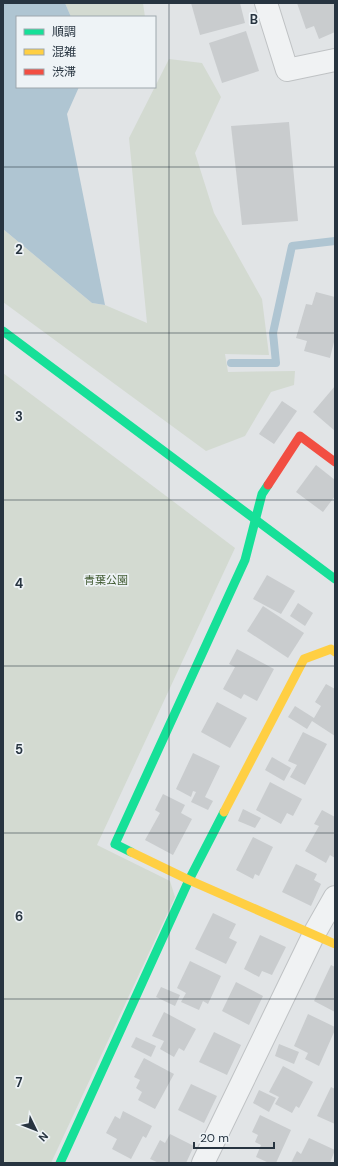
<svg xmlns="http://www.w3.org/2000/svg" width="338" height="1166" viewBox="0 0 338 1166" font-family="'DM Sans','Noto Sans JP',sans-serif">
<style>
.green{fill:#d3dad1}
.water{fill:#afc5d2}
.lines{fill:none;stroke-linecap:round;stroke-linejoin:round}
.stream{stroke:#afc5d2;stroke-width:8}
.building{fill:#c9ccce}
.street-casing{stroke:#bfc2c4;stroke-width:24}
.street{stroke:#f0f2f3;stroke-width:22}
.fast{stroke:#16e098;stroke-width:9}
.slow{stroke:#ffcf43;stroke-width:9}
.jam{stroke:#f24e42;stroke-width:9}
.grid{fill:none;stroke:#273440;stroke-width:1;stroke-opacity:0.55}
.labels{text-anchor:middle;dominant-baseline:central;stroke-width:3.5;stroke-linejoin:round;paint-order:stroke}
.park-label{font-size:11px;fill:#425c34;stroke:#eef3f6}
.grid-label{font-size:13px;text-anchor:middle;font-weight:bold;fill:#273440;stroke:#eef3f6;stroke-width:3.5;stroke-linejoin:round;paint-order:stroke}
</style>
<rect width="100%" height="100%" fill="#e1e4e6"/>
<g class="green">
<polygon points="65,3 143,3 145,17 71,17"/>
<polygon points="169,59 202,63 221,97 195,153 214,213 262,299 269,355 225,354 228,372 295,371 294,385 271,392 245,436 206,451 3,302 3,229 92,303 105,305 147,323 129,138"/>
<polygon points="3,373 235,548 97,845 170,881 175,897 51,1163 3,1163"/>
</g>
<polygon class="water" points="3,3 65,3 71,17 17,17 17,87 79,87 67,114 105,305 92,303 3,229"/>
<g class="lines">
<polyline class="stream" points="231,363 276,363 273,333 292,246 335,241"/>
</g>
<g class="building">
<polygon points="191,3 240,3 245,23 200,35"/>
<polygon points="297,3 335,3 335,32 319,39 314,26 306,29"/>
<polygon points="246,31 259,71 222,83 209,43"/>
<polygon points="289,122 298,221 242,225 231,126"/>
<polygon points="316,292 335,297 335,338 330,358 304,351 307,341 296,338 306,304 312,305"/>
<polygon points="335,386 335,431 313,412"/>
<polygon points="282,401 297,411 274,444 259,434"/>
<polygon points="316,465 335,480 335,496 323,512 296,492"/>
<polygon points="267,575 295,591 281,614 253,599"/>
<polygon points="298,603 313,613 305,626 290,616"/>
<polygon points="263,606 304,633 288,658 247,631"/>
<polygon points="237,649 274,669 257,701 244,694 241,699 223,689 235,667 229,664"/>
<polygon points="326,684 335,689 335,736 312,721 307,729 288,717 295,706 314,718 321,706 315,702"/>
<polygon points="217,702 247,718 230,748 201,732"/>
<polygon points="303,732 327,744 305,785 290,777 297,765 288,761"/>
<polygon points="193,753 220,766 205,797 213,801 208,810 191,802 196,792 193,791 191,797 176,789"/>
<polygon points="272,757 291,768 284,781 265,770"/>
<polygon points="270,782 302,799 293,816 287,813 281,824 256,810"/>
<polygon points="163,794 185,805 181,813 192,819 173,855 145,840 160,813 155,810"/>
<polygon points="243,809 261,818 255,828 238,821"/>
<polygon points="322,810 335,817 335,858 330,855 326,863 305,851 319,826 314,824"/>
<polygon points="253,837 273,847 259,876 255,874 253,879 236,870"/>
<polygon points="296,864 317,874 314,880 321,884 311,906 282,892"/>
<polygon points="213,913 236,924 229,938 237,942 226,964 195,949"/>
<polygon points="260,935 286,947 272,975 262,971 259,977 244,969"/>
<polygon points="190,961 221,976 208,1004 203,1001 199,1010 181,1002 186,993 177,988"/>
<polygon points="331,965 335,967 335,1012 314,1001"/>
<polygon points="236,982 263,996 249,1025 222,1011"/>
<polygon points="161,987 180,995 175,1006 156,997"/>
<polygon points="164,1012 196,1029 184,1051 179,1048 174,1057 160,1049 164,1041 152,1036"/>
<polygon points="308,1014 335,1027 335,1030 319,1066 305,1059 308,1053 294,1046"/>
<polygon points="214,1032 241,1045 227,1075 199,1062"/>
<polygon points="136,1037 156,1046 151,1057 131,1047"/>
<polygon points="279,1044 299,1052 294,1064 275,1056"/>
<polygon points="144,1058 174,1074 155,1109 138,1100 142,1092 136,1088 140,1080 134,1077"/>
<polygon points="283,1066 313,1082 299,1108 296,1106 292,1113 275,1104 279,1097 269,1092"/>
<polygon points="191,1084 217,1096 204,1123 178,1110"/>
<polygon points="331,1087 335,1089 335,1124 317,1116"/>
<polygon points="259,1090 276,1098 269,1112 253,1103"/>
<polygon points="123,1111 152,1126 146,1138 143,1136 131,1159 112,1149 117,1139 106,1133 115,1116 120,1119"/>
<polygon points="260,1115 291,1130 276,1163 269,1163 256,1157 261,1145 255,1142 258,1135 252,1132"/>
<polygon points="170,1134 194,1146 186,1163 159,1163 150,1159 160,1140 165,1143"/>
<polygon points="309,1138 335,1150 330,1163 291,1163 297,1151 301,1154"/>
</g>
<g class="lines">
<defs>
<g id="street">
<polyline points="266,3 287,70 335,60"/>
<polyline points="203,1163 314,934 335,897"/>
</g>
</defs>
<use href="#street" class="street-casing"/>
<use href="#street" class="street"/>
<g class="fast">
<polyline points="3,331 335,579"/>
<polyline points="131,852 115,844 245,560 262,494 268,485"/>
<polyline points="60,1163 189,880 224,812"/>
</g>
<g class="slow">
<polyline points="224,812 304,659 331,649 335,652"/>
<polyline points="131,852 189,880 335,944"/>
</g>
<polyline class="jam" points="268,485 300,436 335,462"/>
</g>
<path class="grid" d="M169 3V1163M3 167H335M3 333H335M3 500H335M3 666H335M3 833H335M3 999H335"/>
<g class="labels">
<g class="park-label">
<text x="106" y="580">青葉公園</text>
</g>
</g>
<g class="grid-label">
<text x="254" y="24">B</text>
<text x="19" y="254">2</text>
<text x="19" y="421">3</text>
<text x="19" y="588">4</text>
<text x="19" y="754">5</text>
<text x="19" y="921">6</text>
<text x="19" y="1087">7</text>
</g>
<rect width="338" height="1166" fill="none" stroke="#273440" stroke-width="8"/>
<rect x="16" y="16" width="140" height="72" fill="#eef3f6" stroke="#9ea7ad"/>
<rect x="24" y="29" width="20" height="6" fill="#16e098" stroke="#9ea7ad"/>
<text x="52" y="36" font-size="12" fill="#273440">順調</text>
<rect x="24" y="49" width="20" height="6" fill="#ffcf43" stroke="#9ea7ad"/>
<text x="52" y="56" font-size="12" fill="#273440">混雑</text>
<rect x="24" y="69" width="20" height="6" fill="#f24e42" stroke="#9ea7ad"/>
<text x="52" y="76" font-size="12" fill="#273440">渋滞</text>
<g transform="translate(36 1130) rotate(133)" stroke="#eef3f6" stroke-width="3" paint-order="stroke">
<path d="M0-3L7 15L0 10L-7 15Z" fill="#273440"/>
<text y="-6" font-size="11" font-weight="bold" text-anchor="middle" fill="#273440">N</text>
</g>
<path d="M194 1142v6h80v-6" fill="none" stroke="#273440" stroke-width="2"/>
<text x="200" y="1142" font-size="12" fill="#273440" stroke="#eef3f6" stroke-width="3" paint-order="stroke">20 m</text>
</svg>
